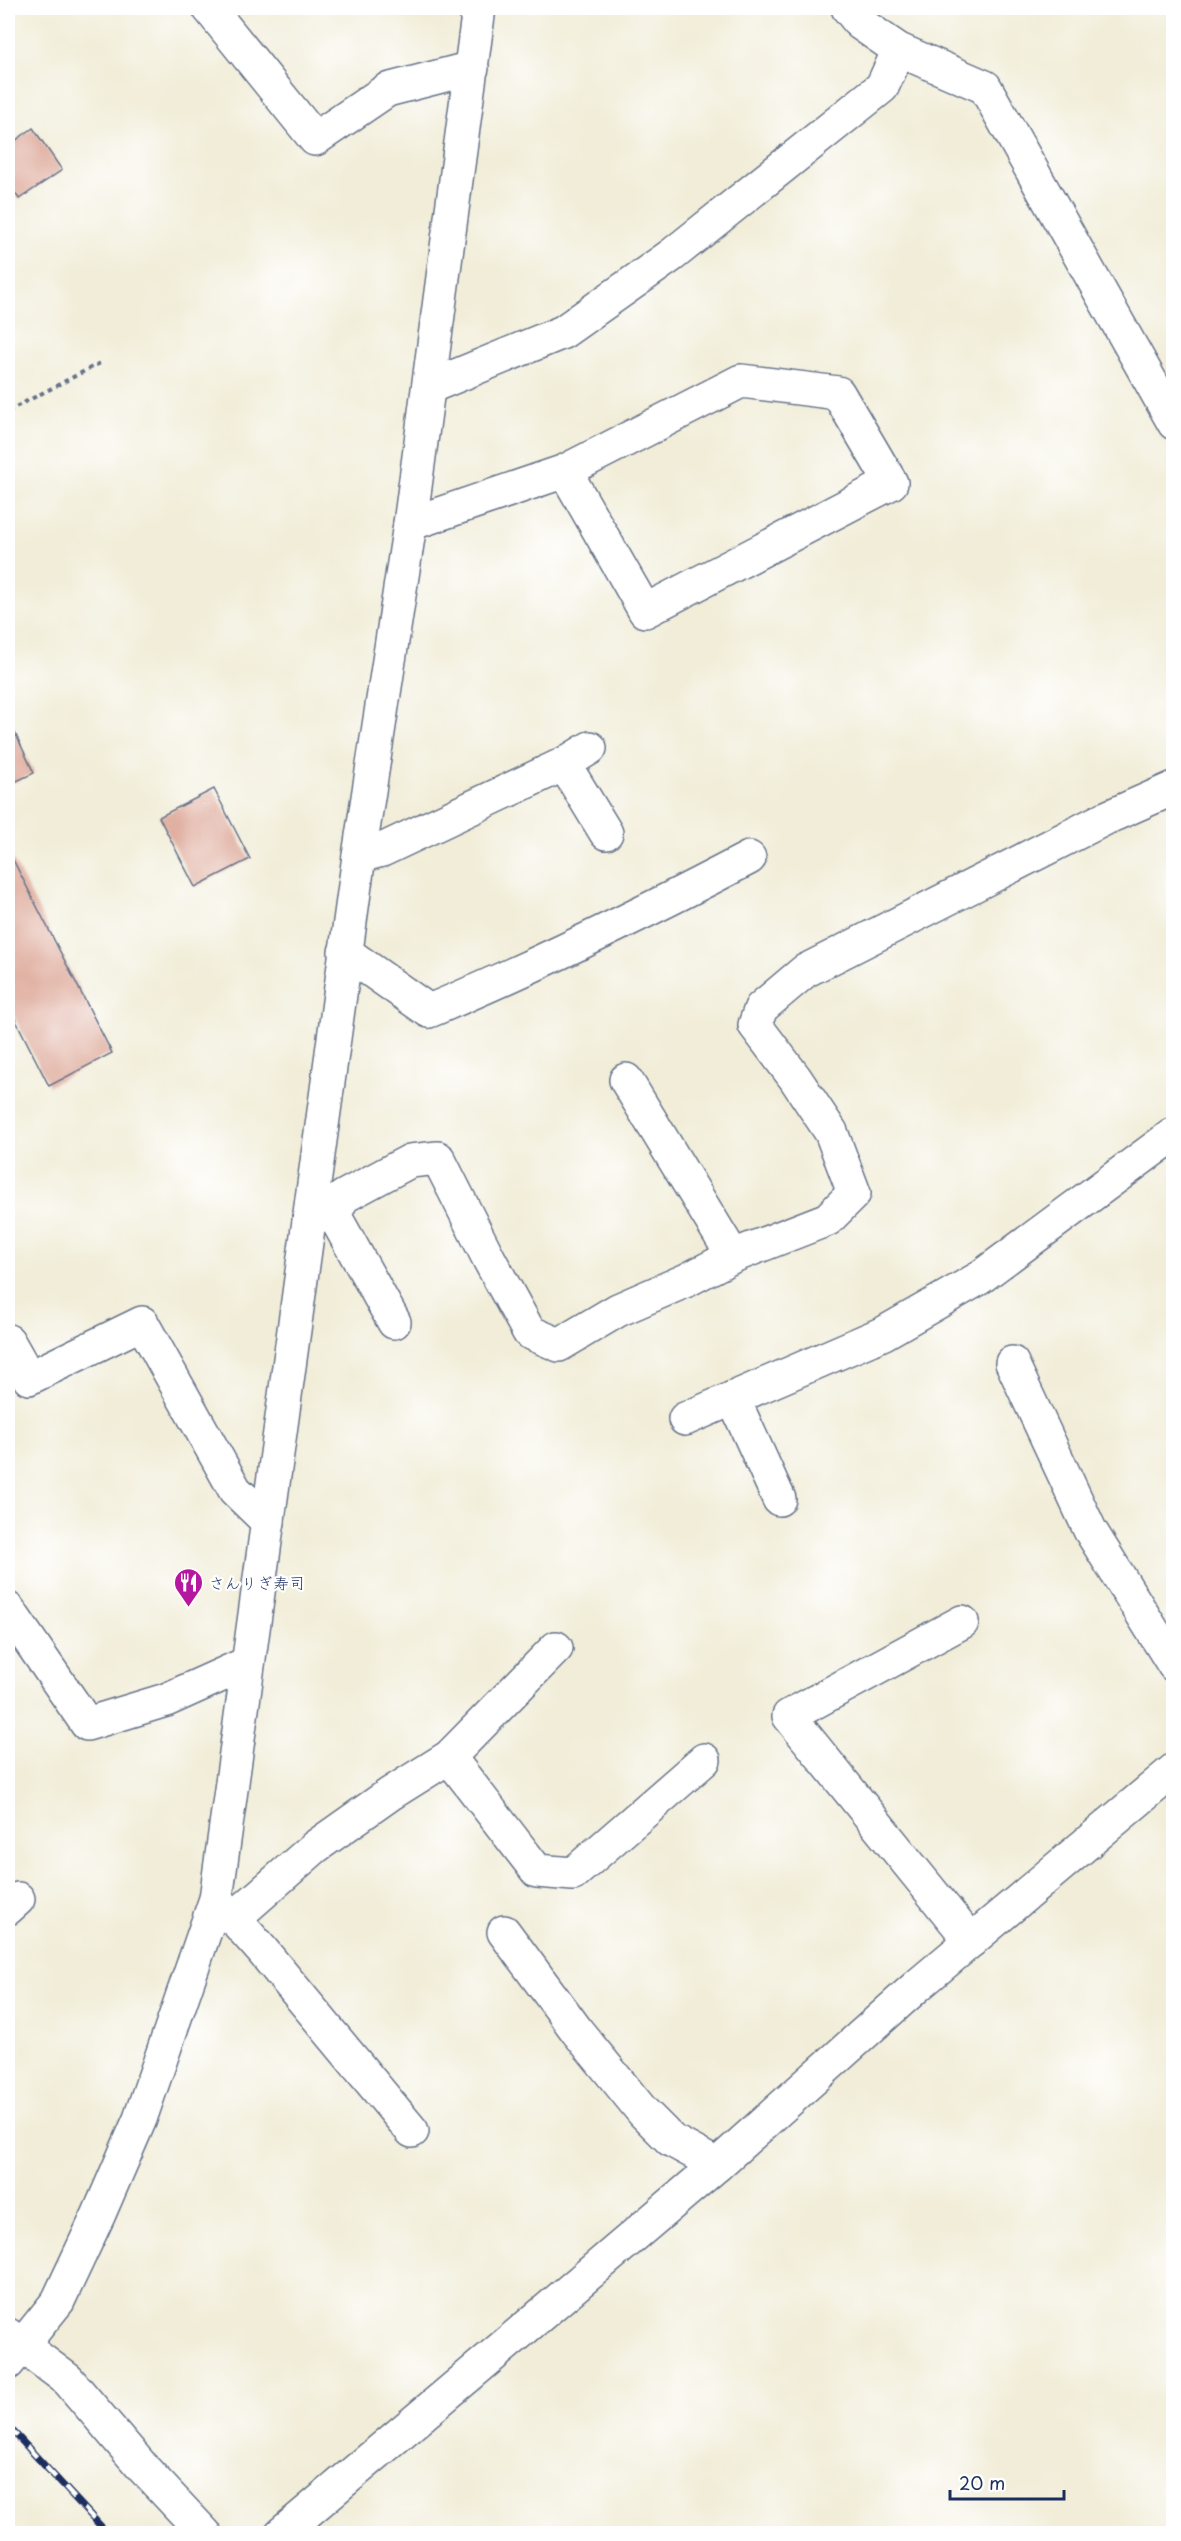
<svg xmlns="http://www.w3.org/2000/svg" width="1181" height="2541" viewBox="0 0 1181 2541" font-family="'Playpen Sans','Klee One',sans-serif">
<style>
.building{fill:#dba392}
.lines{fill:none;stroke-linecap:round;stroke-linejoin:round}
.minor-casing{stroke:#667289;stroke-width:36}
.path{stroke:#667289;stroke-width:4;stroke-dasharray:4.5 4.5;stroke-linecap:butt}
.minor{stroke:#fff;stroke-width:33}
.rail-casing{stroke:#1b2f5e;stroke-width:7}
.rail{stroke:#fff;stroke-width:4.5;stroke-dasharray:14;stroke-linecap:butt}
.labels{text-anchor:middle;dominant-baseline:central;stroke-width:4.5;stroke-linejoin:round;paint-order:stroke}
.poi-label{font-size:16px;fill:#1b2f5e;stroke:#fff;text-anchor:start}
</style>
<rect width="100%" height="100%" fill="#fff"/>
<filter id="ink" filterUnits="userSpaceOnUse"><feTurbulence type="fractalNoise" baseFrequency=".0167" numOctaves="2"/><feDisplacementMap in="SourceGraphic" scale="12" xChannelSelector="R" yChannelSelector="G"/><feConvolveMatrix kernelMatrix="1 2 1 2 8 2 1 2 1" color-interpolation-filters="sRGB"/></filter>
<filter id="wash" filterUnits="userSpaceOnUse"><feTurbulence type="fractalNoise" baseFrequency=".008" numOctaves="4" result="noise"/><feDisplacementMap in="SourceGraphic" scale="24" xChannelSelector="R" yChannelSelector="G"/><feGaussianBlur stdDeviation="1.35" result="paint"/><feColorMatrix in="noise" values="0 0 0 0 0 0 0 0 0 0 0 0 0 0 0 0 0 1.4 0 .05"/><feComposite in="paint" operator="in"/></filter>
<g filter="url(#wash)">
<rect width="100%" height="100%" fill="#f1edd8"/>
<g id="blocks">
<g class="building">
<polygon points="33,128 62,170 19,199 8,182 8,146"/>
<polygon points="8,718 34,773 8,785"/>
<polygon points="214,789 250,859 195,887 159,817"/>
<polygon points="8,850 112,1053 49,1086 8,1005"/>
</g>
</g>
</g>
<g filter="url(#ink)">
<use href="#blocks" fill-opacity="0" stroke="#667289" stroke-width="1.5"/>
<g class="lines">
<defs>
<g id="minor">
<polyline points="209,8 315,139 387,90 472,68"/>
<polyline points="848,8 861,24 899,50 985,87 1174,423"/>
<polyline points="429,387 563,332 672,255 882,87 899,50"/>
<polyline points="410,524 565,471 741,381 838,393 891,483 645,611 565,471"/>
<polyline points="564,764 606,833"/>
<polyline points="359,856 382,850 564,764 590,748"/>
<path d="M345 952 429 1011C539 965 644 913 749 858"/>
<polyline points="626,1080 733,1256"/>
<polyline points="394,1322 334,1215 343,1197 410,1161 438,1158 489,1259 529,1332 559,1345 618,1310 687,1280 733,1256 828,1219 854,1193 831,1132 795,1078 755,1025 761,1008 805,971 1106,818 1174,788"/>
<polyline points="8,1341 29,1378 142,1323 235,1490 268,1522"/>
<polyline points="1012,1363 1090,1530 1174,1665"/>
<polyline points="733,1398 779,1499"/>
<polyline points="685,1419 884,1333 978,1279 1174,1134"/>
<polyline points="8,1609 87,1724 166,1700 248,1663"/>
<polyline points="962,1622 789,1716 971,1941"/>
<polyline points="449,1757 537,1871 573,1874 704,1760"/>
<polyline points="220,1903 261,1949 412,2131"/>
<polyline points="8,1908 18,1899"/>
<polyline points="233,1919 315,1847 390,1794 449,1757 556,1648"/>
<polyline points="504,1932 577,2031 643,2112 671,2140 717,2165"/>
<polyline points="8,2335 68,2380 144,2469 205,2534"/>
<polyline points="8,2363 58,2301 98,2216 140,2119 216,1899 359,856 410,524 479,8"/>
<polyline points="281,2534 536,2319 717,2165 917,1986 1174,1770"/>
</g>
</defs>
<use href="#minor" class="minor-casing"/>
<polyline class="path" points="8,411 100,363"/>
<use href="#minor" class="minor"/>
<defs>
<polyline id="rail" points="8,2426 108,2534"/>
</defs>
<use href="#rail" class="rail-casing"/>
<use href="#rail" class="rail"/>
</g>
</g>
<defs>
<symbol id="restaurant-pin" viewBox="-11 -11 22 30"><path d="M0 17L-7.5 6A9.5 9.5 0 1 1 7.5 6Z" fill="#b5179e" stroke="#fff"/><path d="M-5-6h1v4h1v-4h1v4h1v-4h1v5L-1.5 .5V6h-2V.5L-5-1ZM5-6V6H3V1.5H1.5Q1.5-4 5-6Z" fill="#fff"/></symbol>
</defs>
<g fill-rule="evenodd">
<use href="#restaurant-pin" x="172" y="1566" width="33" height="45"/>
</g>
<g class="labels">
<g class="poi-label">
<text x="209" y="1582">さんりぎ寿司</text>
</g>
</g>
<rect width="1181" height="2541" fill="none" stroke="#fff" stroke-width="30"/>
<path d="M950 2490v9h114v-9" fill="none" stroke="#1b2f5e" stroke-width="3"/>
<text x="959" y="2490" font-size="18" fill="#1b2f5e" stroke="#ffffff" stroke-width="4.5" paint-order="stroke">20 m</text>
</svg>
